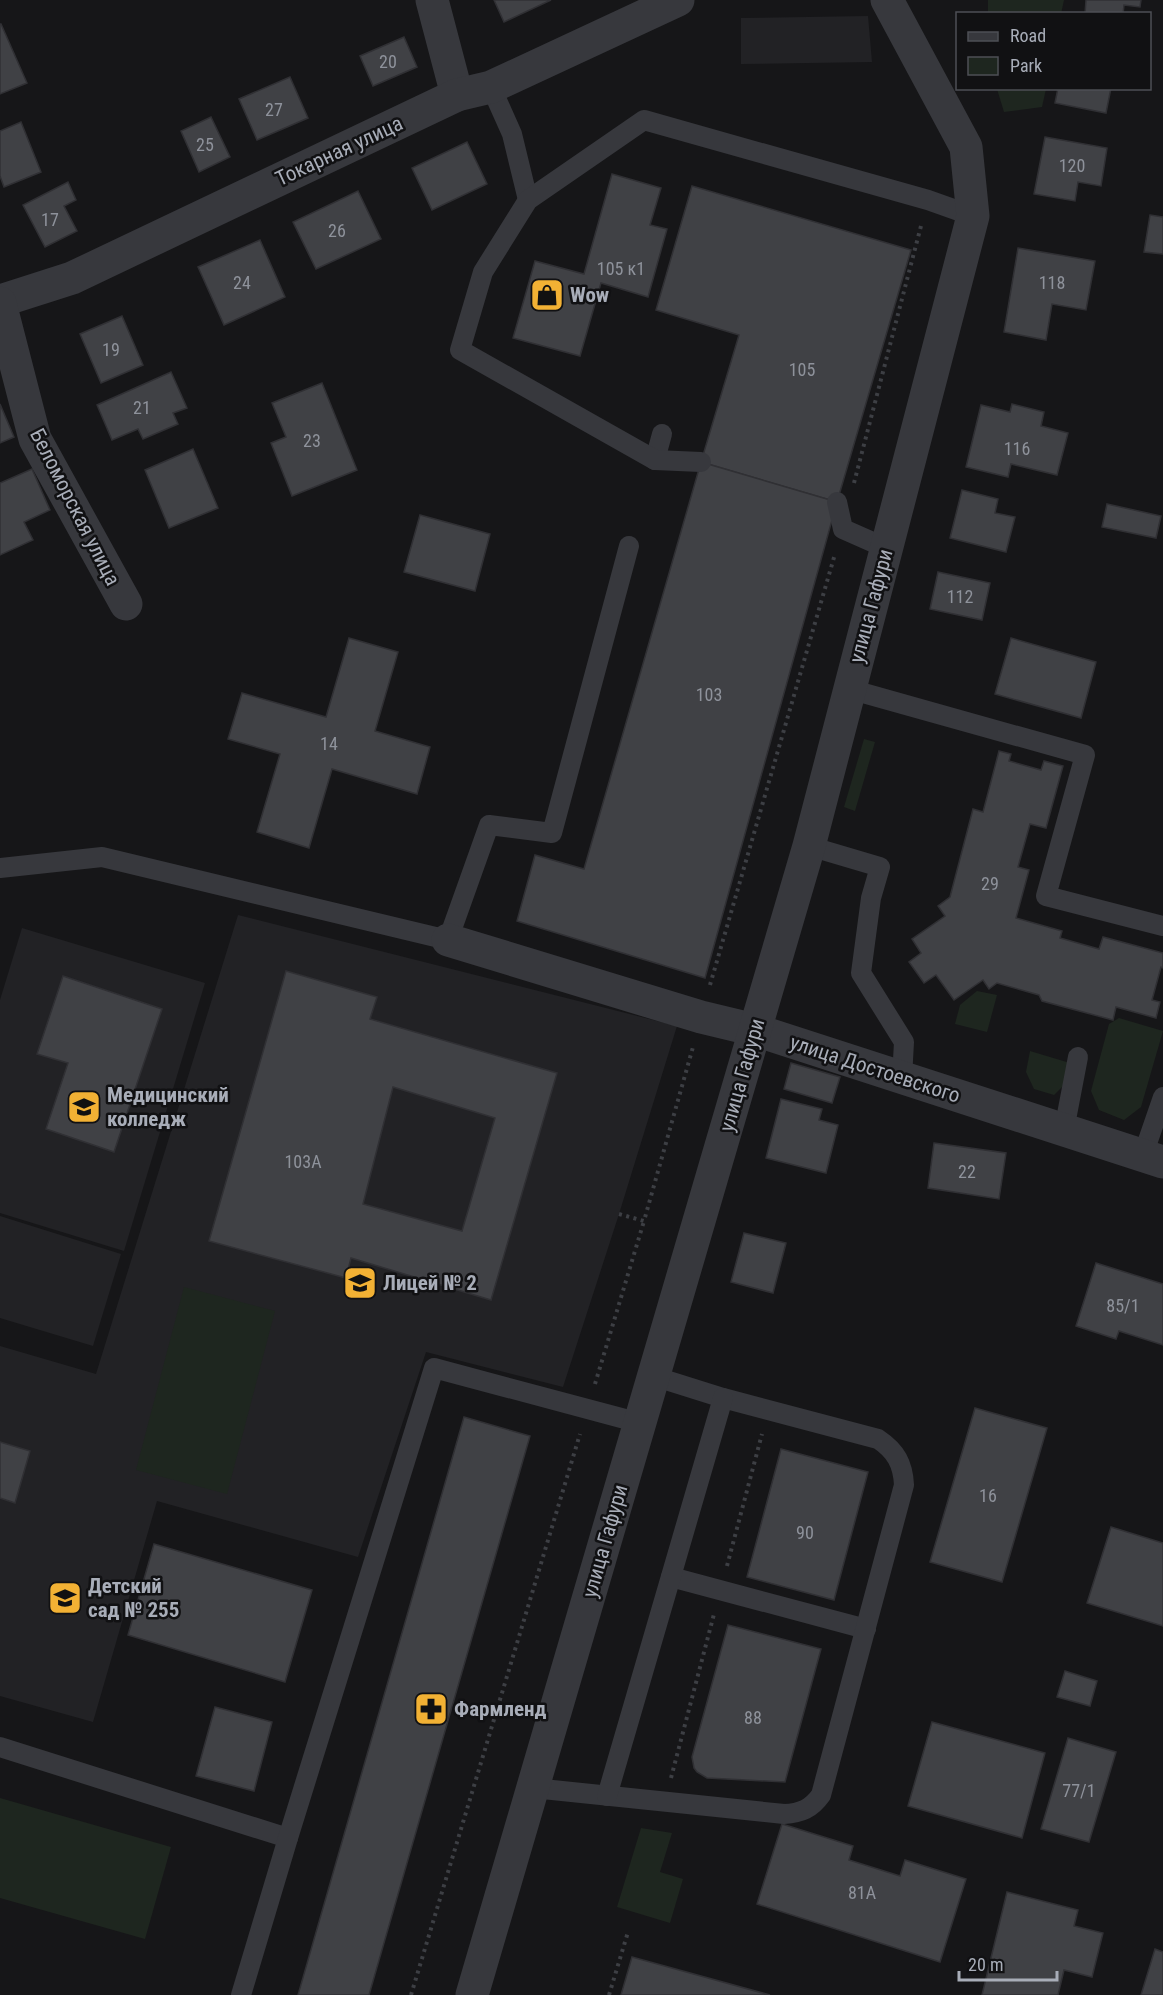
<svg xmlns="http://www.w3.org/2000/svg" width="1163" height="1995" viewBox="0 0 1163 1995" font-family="'Roboto Condensed',sans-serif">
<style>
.built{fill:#222225}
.green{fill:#1e261f}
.building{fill:#404145;stroke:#303034;stroke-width:1.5;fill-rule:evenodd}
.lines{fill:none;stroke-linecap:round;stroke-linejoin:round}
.path{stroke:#3d3f44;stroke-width:4;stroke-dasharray:3 4.5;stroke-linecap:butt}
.lane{stroke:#37383d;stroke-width:20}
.street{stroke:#37383d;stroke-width:33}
.labels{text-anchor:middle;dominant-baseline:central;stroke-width:5;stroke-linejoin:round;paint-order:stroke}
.number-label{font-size:18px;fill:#8e929b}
.street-label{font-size:21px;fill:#a8adb8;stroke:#111113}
.poi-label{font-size:21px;font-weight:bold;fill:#a8adb8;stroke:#111113;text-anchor:start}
</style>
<rect width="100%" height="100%" fill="#161618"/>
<g class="built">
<polygon points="868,16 872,62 741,64 741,18"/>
<polygon points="238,915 677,1026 619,1214 563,1387 426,1352 358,1557 157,1501 93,1722 0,1696 0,1346 96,1374"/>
<polygon points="22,928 205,983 124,1251 0,1213 0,1000"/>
<polygon points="0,1216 121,1254 93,1346 0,1318"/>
</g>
<g class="green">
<polygon points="988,0 1064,0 1061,14 988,13"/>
<polygon points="997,89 997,88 1046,89 1042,107 1004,112"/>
<polygon points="864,739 875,742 855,811 844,807"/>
<polygon points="977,991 997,995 987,1032 955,1024 960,1005"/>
<polygon points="1119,1018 1163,1031 1141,1107 1124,1120 1099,1110 1091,1091 1109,1024"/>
<polygon points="1030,1051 1070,1063 1068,1081 1054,1095 1034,1089 1026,1072"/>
<polygon points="184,1287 275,1311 227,1494 136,1470"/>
<polygon points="0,1798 171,1847 145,1939 0,1898"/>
<polygon points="641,1828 672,1833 660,1872 683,1879 670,1923 617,1907"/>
</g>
<g class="building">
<polygon points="494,0 551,0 504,22"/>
<polygon points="1086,0 1141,0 1140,7 1124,5 1123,14 1085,14"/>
<polygon points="0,24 1,24 27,83 0,94"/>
<polygon points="404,37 417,67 373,86 360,56"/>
<polygon points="290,77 308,118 257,140 239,99"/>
<polygon points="1058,88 1111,88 1106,113 1055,103"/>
<polygon points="211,117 230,157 199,172 181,131"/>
<polygon points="21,122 41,172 4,187 0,176 0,131"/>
<polygon points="1045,137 1107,148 1101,186 1078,182 1075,201 1034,194"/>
<polygon points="467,142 487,184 432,210 412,168"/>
<polygon points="612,174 661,188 650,225 667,229 648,297 601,283 580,356 513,338 535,261 584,274"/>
<polygon points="68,182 76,200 64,206 77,231 45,247 23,205"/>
<polygon points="692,186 911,250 837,502 701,462 739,335 656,310"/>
<polygon points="358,191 381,239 316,269 293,222"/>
<polygon points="1150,215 1163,217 1163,254 1144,252"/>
<polygon points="260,240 285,297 224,325 198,267"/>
<polygon points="1018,248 1095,261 1086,310 1052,304 1046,340 1004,332"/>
<polygon points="122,316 143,365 101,383 80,334"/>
<polygon points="171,372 187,408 173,413 178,424 143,439 138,429 112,440 97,405"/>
<polygon points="322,383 357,470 292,496 271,443 286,437 272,403"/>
<polygon points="0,404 14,437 0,443"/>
<polygon points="1012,404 1044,412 1041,426 1068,433 1057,475 1011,464 1008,477 966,467 981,405 1010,412"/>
<polygon points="193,449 218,508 169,528 145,470"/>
<polygon points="701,462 837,502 705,978 517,921 535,855 584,869"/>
<polygon points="32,469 50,510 24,522 33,540 0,555 0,483"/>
<polygon points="962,490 998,499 995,513 1015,517 1006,552 950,538"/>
<polygon points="1107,504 1161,516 1156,538 1102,527"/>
<polygon points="420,515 490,534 475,591 404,572"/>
<polygon points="938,572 990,583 982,620 930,609"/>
<polygon points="349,638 398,652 375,731 430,747 417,794 332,769 309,848 257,832 280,754 228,739 242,693 326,717"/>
<polygon points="1011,638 1096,662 1081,718 995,694"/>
<polygon points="999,751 1011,754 1009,761 1041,770 1044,761 1063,766 1046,828 1030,824 1018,867 1029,870 1016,918 1062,931 1060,938 1099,949 1103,937 1163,953 1163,968 1161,967 1152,1000 1160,1002 1156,1018 1116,1007 1113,1020 1042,1001 1039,995 997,983 989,989 983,980 954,1000 936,975 924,983 909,962 921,953 912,939 945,916 938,906 950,897 973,809 983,812"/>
<path d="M286 971 377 997 370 1019 557 1073 491 1300 351 1258 346 1278 209 1241ZM393 1087 495 1118 462 1231 363 1204Z"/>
<polygon points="63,976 162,1009 114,1152 46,1129 68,1063 37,1054"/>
<polygon points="791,1063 840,1077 832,1103 784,1089"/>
<polygon points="781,1099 822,1109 819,1120 838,1125 826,1173 766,1158"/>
<polygon points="934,1143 1006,1153 999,1199 928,1188"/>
<polygon points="744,1233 786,1243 773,1293 731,1282"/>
<polygon points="1096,1263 1163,1284 1163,1345 1119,1331 1116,1339 1076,1326"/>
<polygon points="975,1408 1047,1428 1002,1582 930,1562"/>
<polygon points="464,1417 530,1436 369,1995 298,1995"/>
<polygon points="0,1442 30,1451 15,1503 0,1498"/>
<polygon points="781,1449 868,1472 834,1600 747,1577"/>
<polygon points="1111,1527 1163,1543 1163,1626 1087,1603"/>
<polygon points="154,1544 312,1590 285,1682 128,1635"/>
<polygon points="728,1625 821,1649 785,1782 707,1778 697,1772 694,1768 692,1757"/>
<polygon points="1065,1671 1097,1681 1090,1706 1057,1697"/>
<polygon points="215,1707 272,1722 254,1791 196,1776"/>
<polygon points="932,1722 1045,1753 1022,1838 908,1806"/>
<polygon points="1068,1738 1116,1752 1089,1842 1041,1829"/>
<polygon points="782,1824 853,1846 849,1860 900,1876 905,1860 966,1879 940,1962 757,1904"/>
<polygon points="1007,1892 1078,1910 1074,1926 1103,1933 1092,1977 1064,1970 1058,1995 982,1995"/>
<polygon points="1155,1949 1163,1952 1163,1995 1141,1995"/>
<polygon points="632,1957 770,1995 621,1995"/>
</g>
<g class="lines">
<g class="path">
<polyline points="854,483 921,226"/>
<polyline points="710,985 835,554"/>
<polyline points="619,1214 644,1221 693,1047"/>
<polyline points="595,1384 644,1221"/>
<polyline points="727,1566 762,1434"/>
<polyline points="671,1778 714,1614"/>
<polyline points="411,1995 580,1434"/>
<polyline points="609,1995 628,1932"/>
</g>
<g class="lane">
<polyline points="491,87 512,134 528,200"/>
<polyline points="655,460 662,434"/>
<polyline points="701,462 655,460 460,350 483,272 528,200 644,120 928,200 973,216"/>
<polyline points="837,502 843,529 886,548"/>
<polyline points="849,689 1085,755 1046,896 1163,926"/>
<polyline points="809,846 880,867 871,898 861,973 904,1042 902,1078"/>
<polyline points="0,868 102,857 448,940 489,825 552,833 629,546"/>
<polyline points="1064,1130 1078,1057"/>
<polyline points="1143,1155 1163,1097"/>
<polyline points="671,1577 866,1629"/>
<polyline points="0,1747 288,1838"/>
<path d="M533 1788 784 1814C801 1813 811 1809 821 1795L904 1485C903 1464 896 1451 878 1439L723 1398 653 1376"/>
<polyline points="607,1796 723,1398"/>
<polyline points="241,1995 288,1838 434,1368 640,1423"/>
</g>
<g class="street">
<polyline points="432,0 457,95"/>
<polyline points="0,301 72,278 457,95 491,87 678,0"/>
<polyline points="0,303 35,439 126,604"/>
<polyline points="448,940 701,1017 755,1030 1163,1162"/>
<polyline points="472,1995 809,846 973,216 966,147 887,0"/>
</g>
</g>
<defs>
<symbol id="shop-square" viewBox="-11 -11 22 22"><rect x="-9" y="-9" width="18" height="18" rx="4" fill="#f2b134" stroke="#111113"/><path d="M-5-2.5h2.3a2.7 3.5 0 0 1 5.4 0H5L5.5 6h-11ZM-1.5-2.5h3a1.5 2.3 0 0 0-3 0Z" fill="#111"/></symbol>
<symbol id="university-square" viewBox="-11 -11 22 22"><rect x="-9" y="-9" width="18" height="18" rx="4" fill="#f2b134" stroke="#111113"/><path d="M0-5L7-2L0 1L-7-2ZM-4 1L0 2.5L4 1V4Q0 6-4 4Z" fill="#111"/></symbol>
<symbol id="school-square" viewBox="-11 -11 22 22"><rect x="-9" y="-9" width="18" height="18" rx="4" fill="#f2b134" stroke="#111113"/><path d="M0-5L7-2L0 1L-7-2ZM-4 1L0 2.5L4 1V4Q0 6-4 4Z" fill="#111"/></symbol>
<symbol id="pharmacy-square" viewBox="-11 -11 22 22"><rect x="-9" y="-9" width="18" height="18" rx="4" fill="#f2b134" stroke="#111113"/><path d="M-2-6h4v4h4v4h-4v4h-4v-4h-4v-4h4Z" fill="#111"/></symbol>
</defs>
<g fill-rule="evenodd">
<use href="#shop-square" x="528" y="276" width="38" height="38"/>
<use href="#university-square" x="65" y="1088" width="38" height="38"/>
<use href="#school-square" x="341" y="1264" width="38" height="38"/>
<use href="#school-square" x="46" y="1579" width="38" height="38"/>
<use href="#pharmacy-square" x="412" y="1690" width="38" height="38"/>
</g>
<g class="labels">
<g class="number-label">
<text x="388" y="61">20</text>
<text x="274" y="109">27</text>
<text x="205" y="144">25</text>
<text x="1072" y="165">120</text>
<text x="50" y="219">17</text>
<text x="337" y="230">26</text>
<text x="621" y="268">105 к1</text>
<text x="242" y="282">24</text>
<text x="1052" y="282">118</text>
<text x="111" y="349">19</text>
<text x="802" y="369">105</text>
<text x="142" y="407">21</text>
<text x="312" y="440">23</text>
<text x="1017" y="448">116</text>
<text x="960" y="596">112</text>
<text x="709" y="694">103</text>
<text x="329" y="743">14</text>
<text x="990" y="883">29</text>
<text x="303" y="1161">103А</text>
<text x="967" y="1171">22</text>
<text x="1123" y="1305">85/1</text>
<text x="988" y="1495">16</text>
<text x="805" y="1532">90</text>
<text x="753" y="1717">88</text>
<text x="1079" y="1790">77/1</text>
<text x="862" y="1892">81А</text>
</g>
<g class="street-label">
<text transform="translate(339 151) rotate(-25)">Токарная улица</text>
<text transform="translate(75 507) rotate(63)">Беломорская улица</text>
<text transform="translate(871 606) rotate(-75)">улица Гафури</text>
<text transform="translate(875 1069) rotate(18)">улица Достоевского</text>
<text transform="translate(742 1075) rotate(-74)">улица Гафури</text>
<text transform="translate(605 1541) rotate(-74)">улица Гафури</text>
</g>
<g class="poi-label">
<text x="570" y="295">Wow</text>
<text x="107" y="1095">Медицинский<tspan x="107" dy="24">колледж</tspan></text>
<text x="383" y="1283">Лицей № 2</text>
<text x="88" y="1586">Детский<tspan x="88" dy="24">сад № 255</tspan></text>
<text x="454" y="1709">Фармленд</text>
</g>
</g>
<rect x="956" y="12" width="195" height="78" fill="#111113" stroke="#4d4f55" stroke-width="1.5"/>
<rect x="968" y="32" width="30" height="9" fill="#37383d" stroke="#4d4f55" stroke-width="1.5"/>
<text x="1010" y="42" font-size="18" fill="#a8adb8">Road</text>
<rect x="968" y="57" width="30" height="18" fill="#1e261f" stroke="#4d4f55" stroke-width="1.5"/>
<text x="1010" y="72" font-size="18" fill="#a8adb8">Park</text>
<path d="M959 1971v9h98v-9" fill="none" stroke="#a8adb8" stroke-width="3"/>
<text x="968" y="1971" font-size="18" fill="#a8adb8" stroke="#111113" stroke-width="4.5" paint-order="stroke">20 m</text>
</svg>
